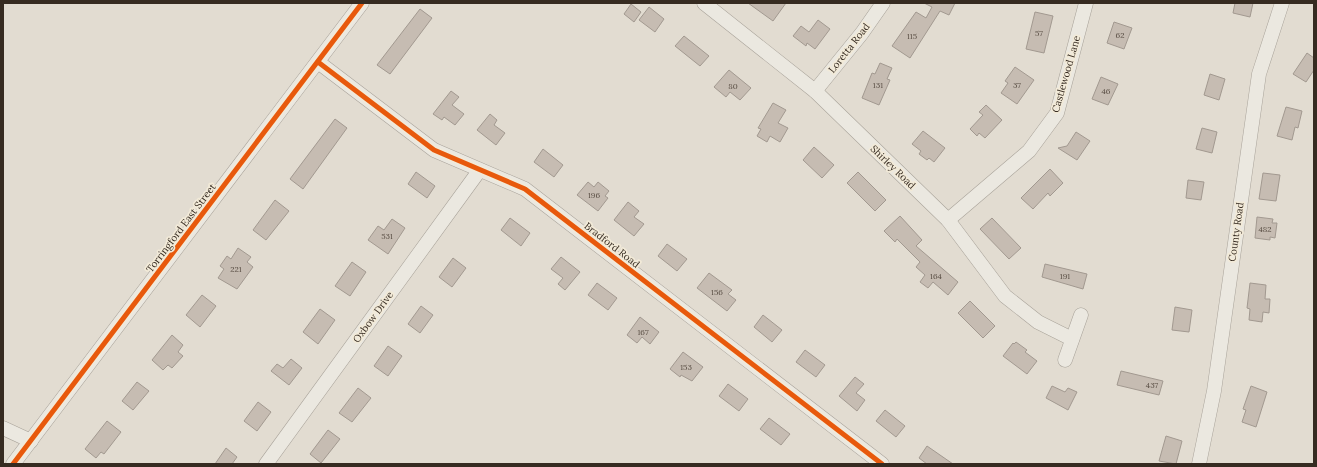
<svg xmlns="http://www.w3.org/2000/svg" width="1317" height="467" viewBox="0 0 1317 467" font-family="Lora,serif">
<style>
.building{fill:#c6bcb2;stroke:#a29990}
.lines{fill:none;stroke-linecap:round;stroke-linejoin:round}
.minor-casing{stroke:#a8a299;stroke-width:15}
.minor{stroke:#ebe8e0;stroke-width:14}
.cycleway-casing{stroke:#f2ead8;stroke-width:8}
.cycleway{stroke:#e8590c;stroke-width:5}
.labels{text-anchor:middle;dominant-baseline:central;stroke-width:3.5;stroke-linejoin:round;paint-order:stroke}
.number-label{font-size:8px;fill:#5a4f45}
.street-label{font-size:10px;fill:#362b21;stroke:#f2ead8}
</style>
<rect width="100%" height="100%" fill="#e2dcd1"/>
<g class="building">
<polygon points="748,3 786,3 773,21"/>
<polygon points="924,3 955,3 949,15 940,11 910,58 892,46 916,12 926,18 932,7"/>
<polygon points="1235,3 1253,3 1250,17 1233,13"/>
<polygon points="631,4 641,12 634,22 624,14"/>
<polygon points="649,7 664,19 655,32 639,20"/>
<polygon points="420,9 432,18 390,74 377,65"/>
<polygon points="1035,12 1053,16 1044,53 1026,49"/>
<polygon points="818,20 830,29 815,49 807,43 806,46 793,36 801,26 809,32"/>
<polygon points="1114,22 1132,28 1124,49 1107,43"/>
<polygon points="684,36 709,56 700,66 675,46"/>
<polygon points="1307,53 1314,58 1314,70 1306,82 1293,74"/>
<polygon points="880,63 892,68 887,79 890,80 879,105 862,98 872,73 875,74"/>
<polygon points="1015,67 1034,80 1017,104 1001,93 1008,83 1005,81"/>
<polygon points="729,70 751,88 740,100 730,92 726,97 714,87"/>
<polygon points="1210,74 1225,79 1219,100 1204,95"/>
<polygon points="1101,77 1118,84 1108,105 1092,99"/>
<polygon points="451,91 459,97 452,105 464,114 455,125 444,117 442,120 433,114"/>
<polygon points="773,103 786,110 778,123 788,128 780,142 770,136 767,142 757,136 761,129 758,128"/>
<polygon points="986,105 1002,120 985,138 979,133 977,136 970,129 983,115 979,112"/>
<polygon points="1286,107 1302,111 1298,128 1295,127 1292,140 1277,136"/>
<polygon points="490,114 497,120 494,125 505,133 496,145 477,130"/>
<polygon points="335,119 347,128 303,189 290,179"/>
<polygon points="1202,128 1217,132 1212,153 1196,149"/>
<polygon points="923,131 945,148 934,162 929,158 927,160 919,154 921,151 912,144"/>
<polygon points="1076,132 1090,141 1077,160 1058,148 1067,146"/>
<polygon points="814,147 834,165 822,178 803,160"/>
<polygon points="543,149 563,165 554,177 534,162"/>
<polygon points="1050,169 1063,183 1050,196 1048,193 1033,209 1021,198"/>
<polygon points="416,172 435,186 427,198 408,184"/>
<polygon points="858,172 886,200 875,211 847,183"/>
<polygon points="1263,173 1280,175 1276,201 1259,199"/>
<polygon points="1188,180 1204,182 1201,200 1186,198"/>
<polygon points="588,182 594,187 598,182 609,191 605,196 608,198 598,211 577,195"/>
<polygon points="275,200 289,211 266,240 253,230"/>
<polygon points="628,202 639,211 634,217 644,224 634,236 614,220"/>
<polygon points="900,216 922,240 916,246 958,282 948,295 933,282 928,288 920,282 925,275 916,267 920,262 897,239 895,242 884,231"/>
<polygon points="1257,217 1273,219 1272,223 1277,223 1275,238 1270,237 1270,240 1255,238"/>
<polygon points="510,218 530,233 521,246 501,230"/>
<polygon points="992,218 1021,248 1009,259 980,229"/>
<polygon points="392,219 405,228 388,254 368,240 378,226 384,230"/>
<polygon points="667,244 687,259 677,271 658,256"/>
<polygon points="238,248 251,257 247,262 253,267 237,289 218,278 224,269 220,266 227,256 231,259"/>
<polygon points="561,257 580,272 565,290 558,284 563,278 551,269"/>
<polygon points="453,258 466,268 452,287 439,277"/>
<polygon points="352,262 366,272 350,296 335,286"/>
<polygon points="1045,264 1087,274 1083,289 1042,277"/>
<polygon points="709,273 732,290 728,294 736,300 727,311 697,288"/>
<polygon points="597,283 617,298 608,310 588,295"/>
<polygon points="1250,283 1266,285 1265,299 1270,299 1269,313 1263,312 1262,322 1249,320 1250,309 1247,308"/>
<polygon points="202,295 216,306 200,327 186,315"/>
<polygon points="970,301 995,326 983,338 958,313"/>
<polygon points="421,306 433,315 420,333 408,324"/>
<polygon points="1175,307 1192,310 1189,332 1172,330"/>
<polygon points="320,309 335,320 318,344 303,332"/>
<polygon points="763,315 782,330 772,342 754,327"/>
<polygon points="640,317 659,332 650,344 642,337 637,343 627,335"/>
<polygon points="172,335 183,345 178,352 183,356 172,368 168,365 163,370 152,360"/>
<polygon points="1016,342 1027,350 1025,352 1037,361 1027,374 1003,356 1013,343 1014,344"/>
<polygon points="388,346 402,356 388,376 374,366"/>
<polygon points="805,350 825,365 816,377 796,362"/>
<polygon points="683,352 703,367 692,381 681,375 680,377 670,369"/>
<polygon points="291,359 302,368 289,385 271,371 277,364 283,368"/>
<polygon points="1121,371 1163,381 1159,395 1117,385"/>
<polygon points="855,377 864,384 856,393 865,400 857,411 839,396"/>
<polygon points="137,382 149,391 133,410 122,401"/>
<polygon points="728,384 748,399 739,411 719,396"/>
<polygon points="1052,386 1065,392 1068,388 1077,392 1068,410 1046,398"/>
<polygon points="1251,386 1267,392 1256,427 1242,422 1246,410 1243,409"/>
<polygon points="358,388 371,398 352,422 339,413"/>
<polygon points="258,402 271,412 257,431 244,421"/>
<polygon points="885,410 905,426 896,437 876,421"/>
<polygon points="769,418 790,434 781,445 760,429"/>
<polygon points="107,421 121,432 104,454 101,452 96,458 85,449"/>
<polygon points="328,430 340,439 321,463 310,454"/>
<polygon points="1166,436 1182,441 1176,464 1159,461"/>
<polygon points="927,446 953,464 927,464 919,458"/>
<polygon points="226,448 237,457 232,464 215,464"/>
</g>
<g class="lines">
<defs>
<g id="minor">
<polyline points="704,3 815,91 948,220 1005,296 1038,322 1072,339"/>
<polyline points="318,62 434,150 525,189 882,464"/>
<polyline points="815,91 862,33 883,3"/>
<polyline points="948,220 1029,151 1057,113 1086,3"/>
<polyline points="1065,360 1081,315"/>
<polyline points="3,428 31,441"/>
<polyline points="13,464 362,3"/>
<polyline points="266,464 479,171"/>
<polyline points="1199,464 1214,391 1259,74 1282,3"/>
</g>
</defs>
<use href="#minor" class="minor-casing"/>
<use href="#minor" class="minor"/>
<defs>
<g id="cycleway">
<polyline points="318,62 434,150 525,189 882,464"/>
<polyline points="13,464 362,3"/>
</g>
</defs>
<use href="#cycleway" class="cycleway-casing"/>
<use href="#cycleway" class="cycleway"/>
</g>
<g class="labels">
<g class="number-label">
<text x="1039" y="33">57</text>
<text x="1120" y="35">62</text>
<text x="912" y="36">115</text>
<text x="878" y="85">131</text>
<text x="1017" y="85">37</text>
<text x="733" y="86">80</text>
<text x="1106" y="91">46</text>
<text x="594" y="195">196</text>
<text x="1265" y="229">482</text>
<text x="387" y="236">531</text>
<text x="236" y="269">221</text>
<text x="936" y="276">164</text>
<text x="1065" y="276">191</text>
<text x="717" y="292">156</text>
<text x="643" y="332">167</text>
<text x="686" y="367">153</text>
<text x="1152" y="385">437</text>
</g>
<g class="street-label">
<text transform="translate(849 48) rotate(-52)">Loretta Road</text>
<text transform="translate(1066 74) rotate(-74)">Castlewood Lane</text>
<text transform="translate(893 167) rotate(44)">Shirley Road</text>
<text transform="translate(181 228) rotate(-53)">Torringford East Street</text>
<text transform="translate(1236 232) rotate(-82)">County Road</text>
<text transform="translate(612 245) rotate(38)">Bradford Road</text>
<text transform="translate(373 317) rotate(-54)">Oxbow Drive</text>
</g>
</g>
<rect width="1317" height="467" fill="none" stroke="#362b21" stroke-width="8"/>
</svg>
